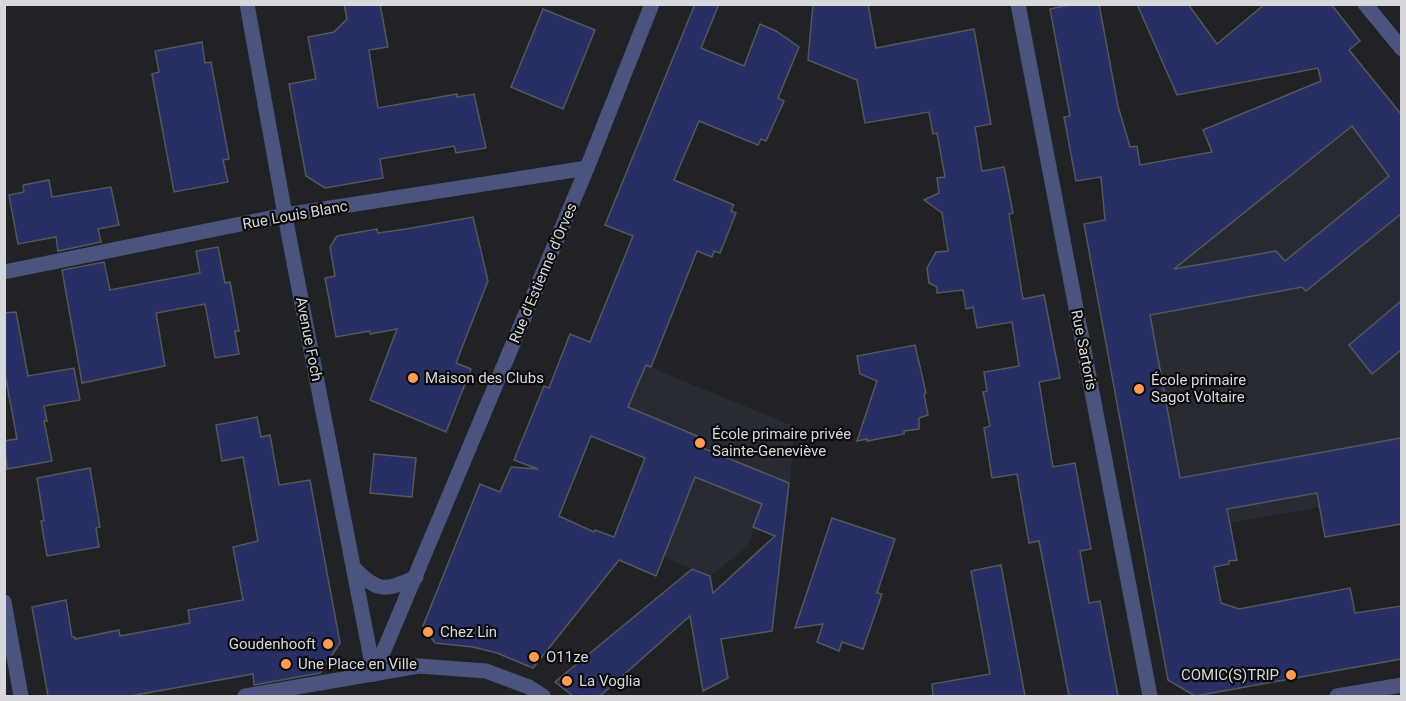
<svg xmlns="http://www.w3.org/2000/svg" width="1406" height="701" viewBox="0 0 1406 701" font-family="Roboto,sans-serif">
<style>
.built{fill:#292b34}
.building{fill:#272f65;stroke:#55575c;stroke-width:1.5;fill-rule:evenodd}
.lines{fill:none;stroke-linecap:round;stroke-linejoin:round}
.street{stroke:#4a547e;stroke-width:15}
.poi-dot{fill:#fe9c57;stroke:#0b0b0d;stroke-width:2}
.labels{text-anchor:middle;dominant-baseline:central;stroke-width:4.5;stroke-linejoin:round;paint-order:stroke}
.street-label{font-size:15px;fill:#d7d8db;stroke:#0b0b0d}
.poi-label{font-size:15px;fill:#d7d8db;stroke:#0b0b0d;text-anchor:start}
</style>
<rect width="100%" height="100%" fill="#202226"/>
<g class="built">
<polygon points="1364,68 1401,113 1401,486 1379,497 1142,538 1092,271 1188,255 1237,173"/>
<polygon points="570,334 795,427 787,514 762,505 748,546 710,576 614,537 645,458 537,415"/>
</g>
<g class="building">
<polygon points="344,4 380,4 388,47 369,50 378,108 457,94 457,97 474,94 486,148 456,153 454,146 380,159 383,178 325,188 306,176 289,84 316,79 308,37 334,32 347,19"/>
<path d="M695 4H719L701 48 744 66 760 24 776 31 799 47 778 98 784 101 766 141 761 139 758 145 699 121 674 180 734 205 731 211 736 213 720 253 714 251 712 257 697 251 651 367 646 365 628 407 697 436 693 444 789 483 772 631 721 639 728 678 703 691 690 616 600 696H573L555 682 692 569 710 576 713 593 775 536 753 527 762 504 695 477 656 576 619 560 533 668 497 653 473 647 435 643 423 626 480 484 500 492 511 467 538 469 514 460 544 386 549 388 570 334 590 342 633 236 605 225ZM591 436 645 458 614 537 595 530 594 532 559 516Z"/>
<polygon points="813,4 868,4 876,48 974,29 991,124 975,127 982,171 1004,167 1013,213 1009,214 1023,299 1044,295 1060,378 1039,382 1053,467 1075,463 1091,549 1080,551 1089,603 1100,601 1118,696 1069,696 1039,541 1029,543 1017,474 992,478 984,428 990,426 983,392 987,391 984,372 1019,366 1012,322 977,328 973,307 966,309 963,290 937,293 937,287 929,283 927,268 936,252 948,251 942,213 924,200 939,193 937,178 945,177 937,133 933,134 929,112 865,123 857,80 808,60"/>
<path d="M1074 4H1099L1118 106 1130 147 1137 146 1140 165 1212 152 1203 130 1321 81 1318 68 1177 95 1137 4H1188L1217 44 1265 4H1331L1360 41 1349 50 1401 114V214L1306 291 1302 287 1150 315 1180 478 1401 438V524L1325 537 1317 493 1227 509 1237 560 1229 561V564L1214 567 1221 603 1239 609 1350 588 1355 613 1401 606V659L1195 696 1168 680 1084 224 1105 220 1101 177 1076 181 1064 117 1070 116 1050 9ZM1352 126 1389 176 1285 261 1276 251 1174 269Z"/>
<polygon points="543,9 595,30 563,109 511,87"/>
<polygon points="202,42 205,63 211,62 229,159 223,160 228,182 174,192 152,74 159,72 155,51"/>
<polygon points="49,180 52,197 111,187 119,225 98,229 101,242 58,251 56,237 18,244 9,195 24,192 23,185"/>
<polygon points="473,217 488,281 456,363 471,369 446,432 370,400 397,329 370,334 370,331 336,337 325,278 335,276 330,247 337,236 377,229 378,233 406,229"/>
<polygon points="218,247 225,283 230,282 239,331 235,331 239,354 215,358 205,304 156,313 165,366 82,383 62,270 104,262 110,290 200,273 196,251"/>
<polygon points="1401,301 1401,350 1372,374 1349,345"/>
<polygon points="16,312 28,376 74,368 80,400 44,406 47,421 44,421 52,461 7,469 4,441 17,439 4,369 4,313"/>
<polygon points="915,345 926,393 924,394 928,415 919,418 919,429 904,431 904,434 867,441 867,439 857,441 877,381 860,374 857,356"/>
<polygon points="257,417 261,437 270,435 279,485 310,480 340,643 320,673 254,685 253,674 130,696 48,696 32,607 66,600 72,637 75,637 75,639 119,630 120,636 190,623 188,610 243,600 233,547 258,541 243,457 222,461 216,425"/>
<polygon points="374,454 416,458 412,497 370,493"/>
<polygon points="90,468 100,527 96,528 99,547 47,556 41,521 44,521 37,478"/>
<polygon points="832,518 895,539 877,593 882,594 863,649 842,642 839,651 817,642 823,624 795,628"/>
<polygon points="1001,565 1025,696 933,696 932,684 990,674 971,571"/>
</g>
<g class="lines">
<g class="street">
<polyline points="247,4 289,237 374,674"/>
<polyline points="1018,4 1150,696"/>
<polyline points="1365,4 1402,49"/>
<polyline points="4,272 285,215 587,168"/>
<path d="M354 568C378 593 385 591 416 577"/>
<polyline points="4,602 21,696"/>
<polyline points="374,674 587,168 652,4"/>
<polyline points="245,696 419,666 486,671 529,687 543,696"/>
<polyline points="1337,696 1402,685"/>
</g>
</g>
<g class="poi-dot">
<circle cx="413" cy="378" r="6"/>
<circle cx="1139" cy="389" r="6"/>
<circle cx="700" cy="443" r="6"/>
<circle cx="428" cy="632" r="6"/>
<circle cx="328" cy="644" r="6"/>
<circle cx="534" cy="657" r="6"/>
<circle cx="286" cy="664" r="6"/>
<circle cx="1291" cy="675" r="6"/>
<circle cx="567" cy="681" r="6"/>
</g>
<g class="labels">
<g class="street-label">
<text transform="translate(295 215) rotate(-10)">Rue Louis Blanc</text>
<text transform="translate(543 273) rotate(-67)">Rue d'Estienne d'Orves</text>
<text transform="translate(309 339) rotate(79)">Avenue Foch</text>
<text transform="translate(1084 350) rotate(79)">Rue Sartoris</text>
</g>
<g class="poi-label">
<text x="425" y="378">Maison des Clubs</text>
<text x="1151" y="380">École primaire<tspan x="1151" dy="17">Sagot Voltaire</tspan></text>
<text x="712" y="434">École primaire privée<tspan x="712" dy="17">Sainte-Geneviève</tspan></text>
<text x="440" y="632">Chez Lin</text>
<text x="316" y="644" text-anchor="end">Goudenhooft</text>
<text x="546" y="657">O11ze</text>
<text x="298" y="664">Une Place en Ville</text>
<text x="1279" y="675" text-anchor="end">COMIC(S)TRIP</text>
<text x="579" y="681">La Voglia</text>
</g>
</g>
<rect width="1406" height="701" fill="none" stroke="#d7d8db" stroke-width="12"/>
</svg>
